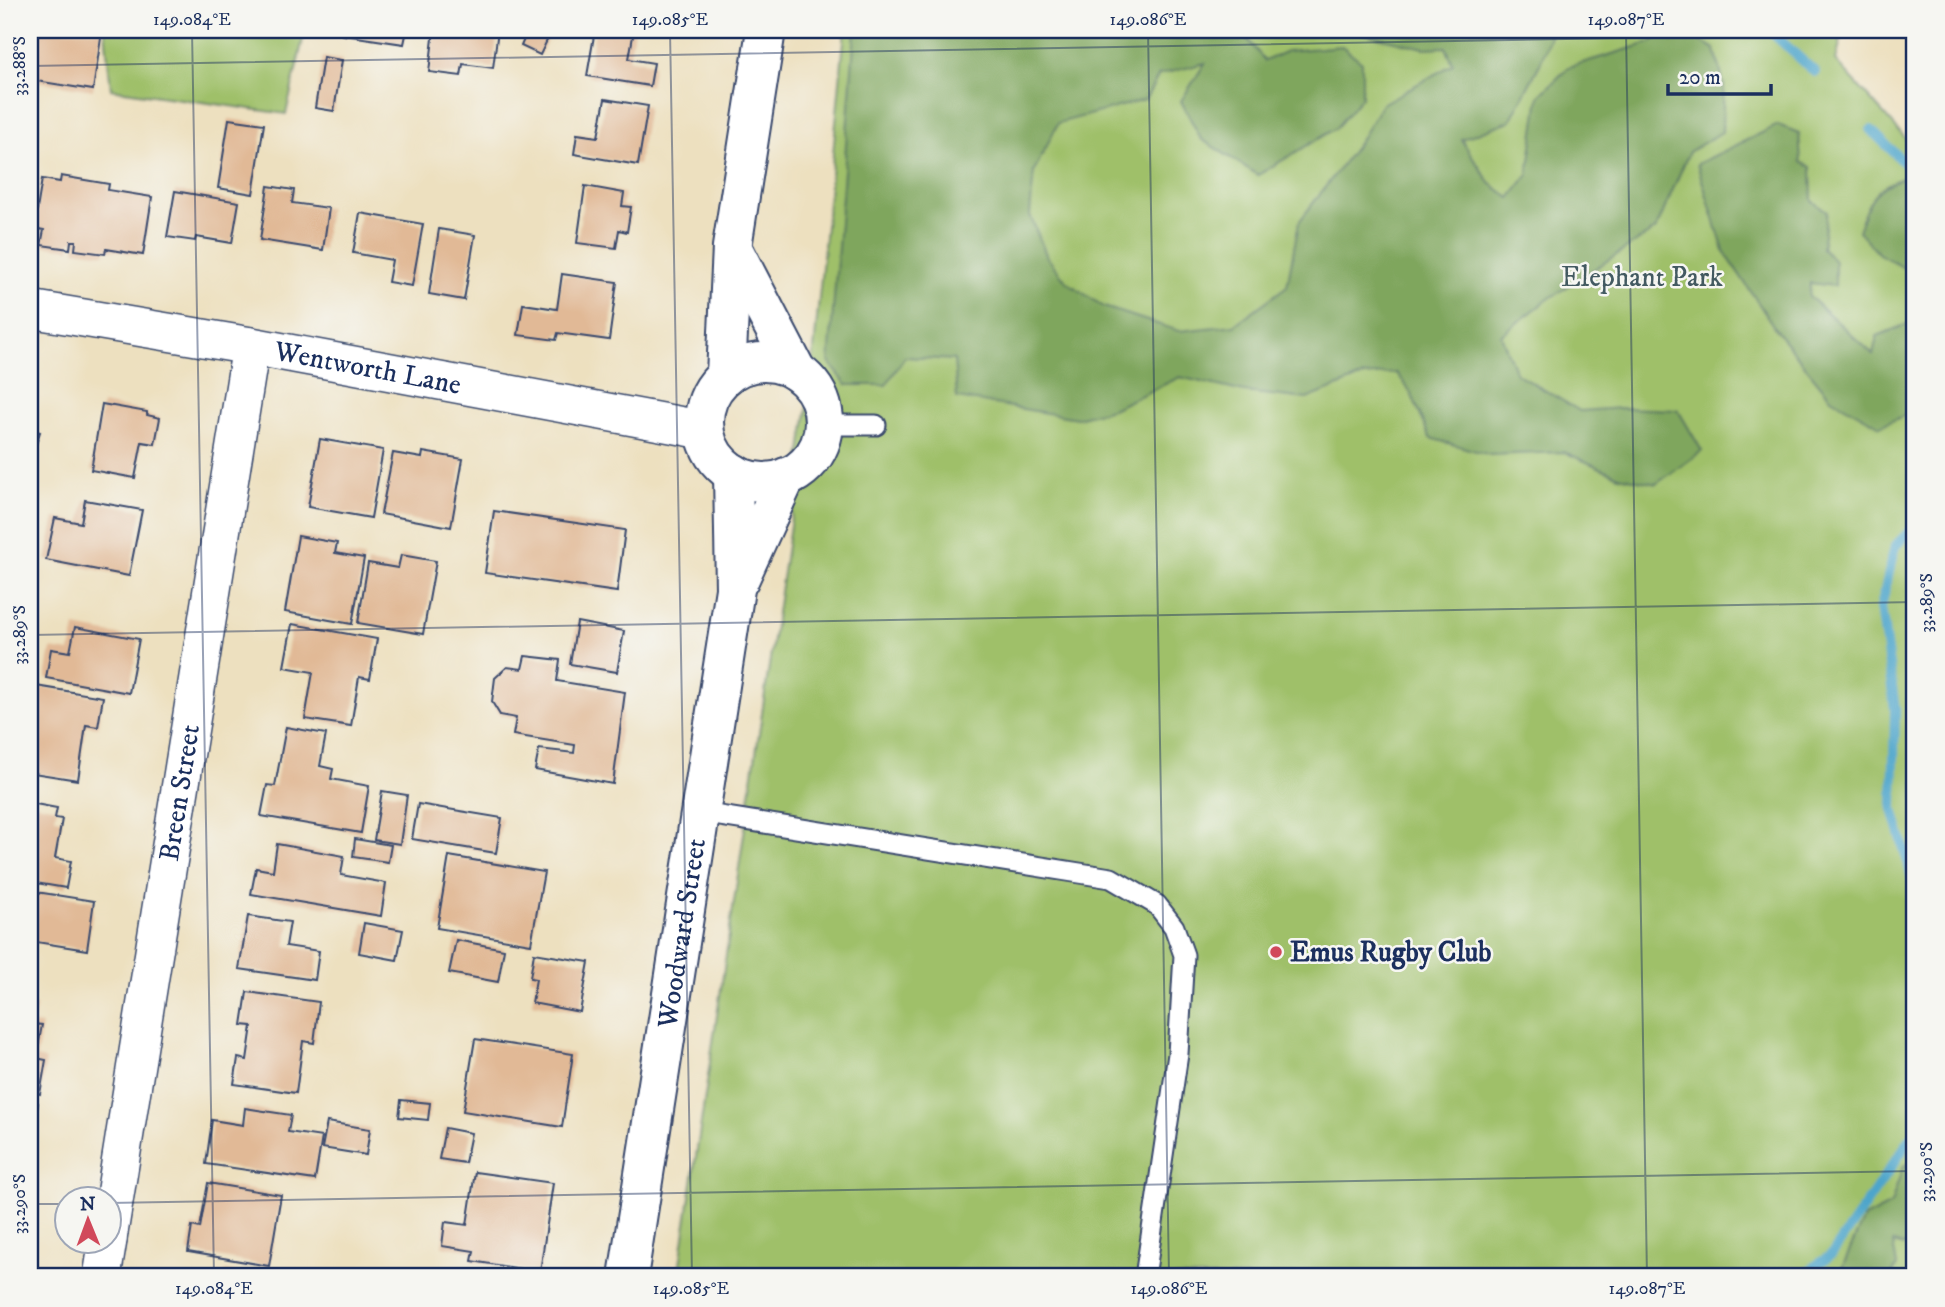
<svg xmlns="http://www.w3.org/2000/svg" width="1945" height="1307" viewBox="0 0 1945 1307" font-family="'IM FELL DW Pica',serif">
<style>
.green{fill:#9fc069;stroke:#5d7864;stroke-width:2}
.forest{fill:#7fa65d;stroke:#4d6a5e;stroke-width:2}
.lines{fill:none;stroke-linecap:round;stroke-linejoin:round}
.stream{stroke:#4ea5cb;stroke-width:10}
.building{fill:#e1b996}
.service-casing{stroke:#3a4a6d;stroke-width:23}
.minor-casing{stroke:#3a4a6d;stroke-width:40}
.tertiary-casing{stroke:#3a4a6d;stroke-width:42}
.service{stroke:#fff;stroke-width:19}
.minor{stroke:#fff;stroke-width:37}
.tertiary{stroke:#fff;stroke-width:38}
.ticks{fill:none;stroke:#1b2f5e;stroke-width:2;stroke-opacity:0.45}
.poi-dot{fill:#d1495b;stroke:#f6f6f2;stroke-width:2.5}
.labels{text-anchor:middle;dominant-baseline:central;stroke-width:5;stroke-linejoin:round;paint-order:stroke}
.park-label{font-size:28px;fill:#435a61;stroke:#f6f6f2}
.street-label{font-size:28px;fill:#1b2f5e;stroke:#f6f6f2}
.poi-label{font-size:28px;font-weight:bold;fill:#1b2f5e;stroke:#f6f6f2;text-anchor:start}
.neatline{fill:none;stroke:#1b2f5e;stroke-width:2.5}
.ticks-label{font-size:18px;text-anchor:middle;fill:#1b2f5e}
</style>
<rect width="100%" height="100%" fill="#f6f6f2"/>
<filter id="ink" filterUnits="userSpaceOnUse"><feTurbulence type="fractalNoise" baseFrequency=".0143" numOctaves="2"/><feDisplacementMap in="SourceGraphic" scale="14" xChannelSelector="R" yChannelSelector="G"/><feConvolveMatrix kernelMatrix="1 2 1 2 8 2 1 2 1" color-interpolation-filters="sRGB"/></filter>
<filter id="wash" filterUnits="userSpaceOnUse"><feTurbulence type="fractalNoise" baseFrequency=".00686" numOctaves="4" result="noise"/><feDisplacementMap in="SourceGraphic" scale="28" xChannelSelector="R" yChannelSelector="G"/><feGaussianBlur stdDeviation="1.57" result="paint"/><feColorMatrix in="noise" values="0 0 0 0 0 0 0 0 0 0 0 0 0 0 0 0 0 1.4 0 .05"/><feComposite in="paint" operator="in"/></filter>
<g filter="url(#wash)">
<rect width="100%" height="100%" fill="#ede0bf"/>
<g class="green">
<polygon points="105,30 305,30 286,114 111,89"/>
<polygon points="845,30 1843,30 1836,61 1915,149 1915,1277 678,1277 810,391"/>
</g>
<g class="forest">
<polygon points="855,30 1240,30 1265,61 1287,51 1342,46 1362,62 1362,97 1336,128 1258,175 1201,139 1181,101 1205,63 1159,75 1145,100 1058,123 1034,171 1030,215 1047,257 1067,282 1104,307 1179,331 1234,325 1287,286 1299,222 1359,142 1382,104 1453,64 1446,47 1424,48 1348,30 1552,30 1540,64 1510,121 1461,139 1490,183 1510,198 1528,175 1539,96 1569,67 1649,43 1671,30 1681,30 1715,49 1724,85 1722,132 1689,152 1656,229 1550,298 1501,335 1516,373 1580,411 1620,408 1678,410 1702,451 1656,484 1619,476 1564,452 1490,455 1430,438 1411,393 1397,373 1364,376 1307,399 1244,392 1180,377 1112,409 1077,418 957,398 954,360 905,357 886,385 847,385 829,362"/>
<polygon points="1778,125 1799,133 1801,162 1811,167 1812,201 1827,211 1822,249 1835,261 1835,286 1810,283 1809,296 1873,354 1877,336 1915,321 1915,411 1880,426 1831,398 1778,333 1724,251 1697,164"/>
<path d="M1907 177 1915 183V274L1879 254 1858 231C1868 201 1874 185 1907 177Z"/>
<polygon points="1915,1160 1915,1240 1904,1246 1893,1243 1897,1266 1890,1277 1838,1277 1864,1218 1891,1204 1903,1166"/>
</g>
<g class="lines">
<g class="stream">
<polyline points="1769,30 1815,72"/>
<polyline points="1871,130 1915,173"/>
<polyline points="1915,526 1895,546 1881,607 1895,709 1893,809 1915,888"/>
<polyline points="1800,1277 1832,1254 1915,1132"/>
</g>
</g>
<g id="blocks">
<g class="building">
<polygon points="30,30 102,31 93,90 30,80"/>
<polygon points="344,30 407,30 404,44 343,35"/>
<polygon points="434,30 498,30 493,68 463,64 461,76 429,72"/>
<polygon points="528,30 552,30 540,55 521,46"/>
<polygon points="595,30 634,30 629,59 654,63 650,86 587,76"/>
<polygon points="323,57 342,60 334,111 315,108"/>
<polygon points="605,99 648,106 638,165 574,154 577,134 598,137"/>
<polygon points="229,119 264,124 253,194 218,188"/>
<polygon points="61,176 109,184 108,190 152,197 143,255 106,249 105,254 75,250 76,241 71,241 70,249 41,245 44,230 34,228 42,179 60,182"/>
<polygon points="30,180 36,181 31,217 30,216"/>
<polygon points="268,186 294,190 292,203 329,208 323,250 260,240"/>
<polygon points="585,186 624,193 622,206 631,207 627,232 619,230 616,248 577,243"/>
<polygon points="175,191 239,202 232,243 196,237 195,241 167,237"/>
<polygon points="360,213 423,224 412,286 388,282 392,260 353,253"/>
<polygon points="439,229 475,235 464,300 429,294"/>
<polygon points="562,274 617,282 609,340 558,333 556,340 518,335 523,304 557,309"/>
<polygon points="102,404 147,412 147,415 160,418 155,444 142,442 135,478 91,470"/>
<polygon points="30,429 40,432 30,463"/>
<polygon points="320,439 383,450 371,518 308,507"/>
<polygon points="423,452 463,459 451,527 381,514 393,453 422,458"/>
<polygon points="85,500 142,510 129,576 46,560 55,518 81,523"/>
<polygon points="494,511 625,530 617,592 485,573"/>
<polygon points="298,536 337,543 335,553 364,558 352,624 285,612"/>
<polygon points="401,555 436,561 423,634 358,623 368,563 398,568"/>
<polygon points="577,622 624,631 617,672 570,664"/>
<polygon points="292,624 377,639 370,679 359,677 351,726 305,719 313,672 284,667"/>
<polygon points="75,627 139,639 129,693 46,678 51,649 70,652"/>
<polygon points="525,656 560,660 557,681 625,692 613,784 535,770 539,749 574,753 575,745 513,735 516,718 500,715 492,702 495,678 507,667 522,669"/>
<polygon points="30,685 103,697 98,727 86,725 78,780 33,773 38,735 30,734"/>
<polygon points="286,727 326,734 320,766 333,769 331,779 369,786 361,833 261,816 267,785 275,786"/>
<polygon points="382,791 407,795 400,844 374,840"/>
<polygon points="30,803 57,808 55,818 62,819 55,858 71,861 66,888 30,882"/>
<polygon points="418,804 502,818 496,853 412,839"/>
<polygon points="355,839 391,845 388,862 353,857"/>
<polygon points="277,844 344,856 341,875 386,883 381,916 251,894 256,868 273,871"/>
<polygon points="449,856 544,872 531,944 437,928"/>
<polygon points="30,891 94,901 87,950 30,941"/>
<polygon points="248,916 290,922 286,946 319,951 315,980 239,969"/>
<polygon points="364,923 403,930 397,960 359,953"/>
<polygon points="456,940 504,949 498,982 449,973"/>
<polygon points="534,953 589,962 580,1012 532,1003 536,979 530,978"/>
<polygon points="247,992 319,1002 314,1043 303,1041 296,1093 234,1084 238,1058 247,1060 252,1026 242,1025"/>
<polygon points="30,1005 36,1006 33,1024 42,1025 36,1058 46,1060 40,1094 30,1092"/>
<polygon points="475,1039 573,1054 562,1127 463,1111"/>
<polygon points="401,1100 430,1103 428,1120 399,1117"/>
<polygon points="30,1102 38,1103 34,1130 30,1129"/>
<polygon points="245,1108 291,1115 288,1132 322,1137 315,1180 206,1164 212,1120 243,1125"/>
<polygon points="327,1122 370,1129 366,1155 322,1148"/>
<polygon points="445,1128 471,1133 465,1163 439,1159"/>
<polygon points="475,1172 553,1183 540,1272 472,1261 474,1251 442,1246 445,1222 467,1225"/>
<polygon points="208,1183 281,1195 269,1266 188,1252 192,1226 200,1228"/>
<polygon points="225,1271 248,1276 248,1277 224,1277"/>
</g>
</g>
</g>
<g filter="url(#ink)">
<use href="#blocks" fill-opacity="0" stroke="#3a4a6d" stroke-width="2"/>
<g class="lines">
<defs>
<g id="service">
<polyline points="824,425 876,425"/>
<polyline points="701,813 1111,878 1157,905 1174,927 1184,955 1178,1054 1145,1277"/>
</g>
<g id="minor">
<path id="s1" d="M30 309 251 346 704 430"/>
<path id="s2" d="M108 1239 251 346"/>
<polyline points="102,1277 108,1240"/>
</g>
<g id="tertiary">
<polyline points="733,249 797,372"/>
<circle cx="764" cy="422" r="60"/>
<polyline points="726,375 732,247 766,30"/>
<polyline points="739,580 786,477"/>
<path id="s3" d="M628 1277 735 589 733 473"/>
</g>
</defs>
<use href="#service" class="service-casing"/>
<use href="#minor" class="minor-casing"/>
<use href="#tertiary" class="tertiary-casing"/>
<use href="#service" class="service"/>
<use href="#minor" class="minor"/>
<use href="#tertiary" class="tertiary"/>
</g>
</g>
<path class="ticks" d="M192 30 214 1277M670 30 692 1277M1148 30 1169 1277M1626 30 1647 1277M30 66 1915 33M30 635 1915 602M108 1203 1915 1171M30 1204H66"/>
<circle class="poi-dot" cx="1276" cy="952" r="7"/>
<g class="labels">
<g class="park-label">
<text x="1642" y="277">Elephant Park</text>
</g>
<g class="street-label">
<text stroke="none"><textPath href="#s1" startOffset="343">Wentworth Lane</textPath></text>
<text stroke="none"><textPath href="#s2" startOffset="452">Breen Street</textPath></text>
<text stroke="none"><textPath href="#s3" startOffset="348">Woodward Street</textPath></text>
</g>
<g class="poi-label">
<text x="1290" y="952">Emus Rugby Club</text>
</g>
</g>
<rect width="1945" height="1307" fill="none" stroke="#f6f6f2" stroke-width="77"/>
<g transform="translate(88 1220) rotate(359)"><circle r="33" fill="#f6f6f2" stroke="#9ea6b7" stroke-width="2"/>
<path d="M0-5L12 26L0 18L-12 26Z" fill="#d1495b"/>
<text y="-10" font-size="19" font-weight="bold" text-anchor="middle" fill="#1b2f5e">N</text>
</g>
<path d="M1668 84v10h103v-10" fill="none" stroke="#1b2f5e" stroke-width="3.5"/>
<text x="1679" y="84" font-size="21" fill="#1b2f5e" stroke="#f6f6f2" stroke-width="5" paint-order="stroke">20 m</text>
<rect x="38" y="38" width="1868" height="1230" class="neatline"/>
<g class="ticks-label">
<text x="192" y="25">149.084°E</text>
<text x="670" y="25">149.085°E</text>
<text x="1148" y="25">149.086°E</text>
<text x="1626" y="25">149.087°E</text>
<text transform="translate(19 66) rotate(-90)" y="6">33.288°S</text>
<text transform="translate(1926 603) rotate(-90)" y="6">33.289°S</text>
<text transform="translate(19 635) rotate(-90)" y="6">33.289°S</text>
<text transform="translate(1926 1172) rotate(-90)" y="6">33.290°S</text>
<text transform="translate(19 1204) rotate(-90)" y="6">33.290°S</text>
<text x="214" y="1294">149.084°E</text>
<text x="691" y="1294">149.085°E</text>
<text x="1169" y="1294">149.086°E</text>
<text x="1647" y="1294">149.087°E</text>
</g>
</svg>
